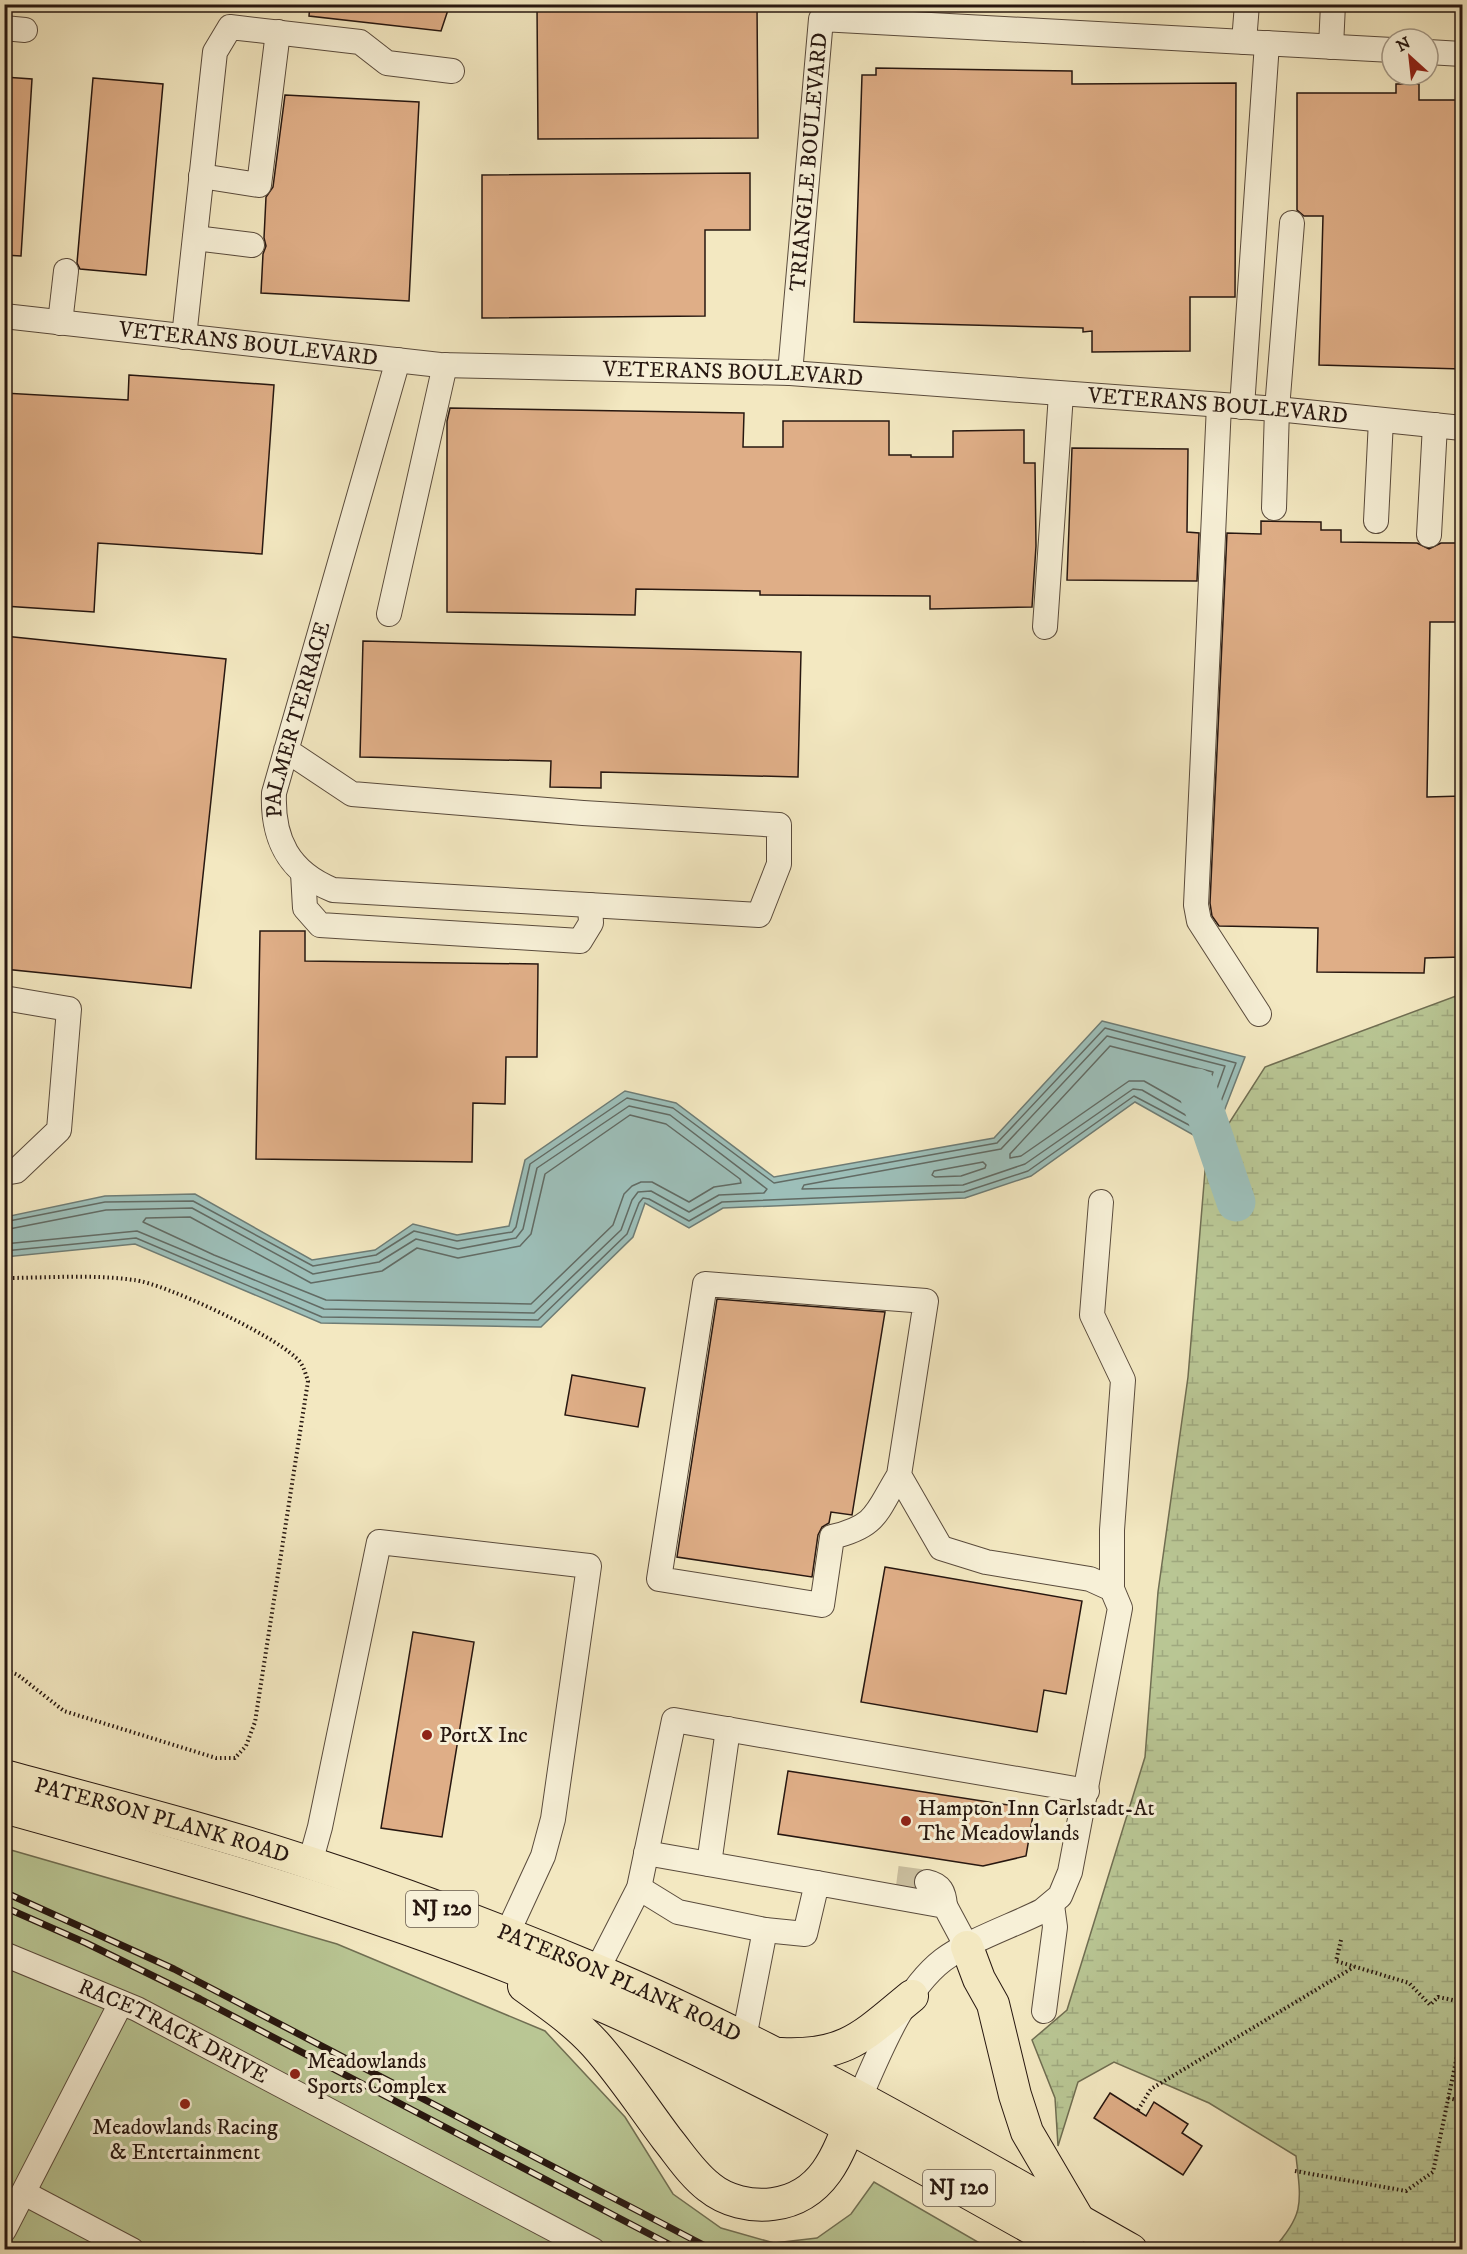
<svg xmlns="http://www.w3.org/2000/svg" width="1467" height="2254" viewBox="0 0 1467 2254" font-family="'IM FELL DW Pica',serif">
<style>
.wetland{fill:url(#wetland-marsh);stroke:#706e52;stroke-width:1.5}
.park{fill:#b9c694;stroke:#706e52;stroke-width:1.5}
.water{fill:#9dbfb9;stroke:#6e7c75;stroke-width:1.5}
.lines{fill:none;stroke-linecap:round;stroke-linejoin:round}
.shore{stroke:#626b64;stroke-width:1.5}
.river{stroke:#9dbfb9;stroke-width:39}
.building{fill:#dfae87;stroke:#271710;stroke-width:1.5}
.minor-tunnel{stroke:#cabe9e;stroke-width:24;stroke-dasharray:24 12;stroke-linecap:butt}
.minor-casing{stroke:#5a4b3c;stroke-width:26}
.major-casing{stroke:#271710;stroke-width:34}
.path{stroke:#271710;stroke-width:4;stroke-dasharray:1.5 3;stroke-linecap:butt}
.minor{stroke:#f7f0d7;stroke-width:24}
.major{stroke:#f3e8c1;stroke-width:32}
.rail-casing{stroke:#271710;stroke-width:7}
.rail{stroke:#f7f0d7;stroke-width:4.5;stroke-dasharray:14;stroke-linecap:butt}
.poi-dot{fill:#8f2418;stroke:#f7f0d7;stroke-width:2}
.labels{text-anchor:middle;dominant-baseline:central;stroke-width:6;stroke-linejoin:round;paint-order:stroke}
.shield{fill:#f7f0d7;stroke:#65584c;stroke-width:1.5}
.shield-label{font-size:21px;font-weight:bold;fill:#271710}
.street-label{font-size:22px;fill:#271710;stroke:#f7f0d7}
.poi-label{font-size:22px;fill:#271710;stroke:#f7f0d7;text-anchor:start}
</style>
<defs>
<pattern id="wetland-marsh" width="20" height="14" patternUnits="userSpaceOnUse" patternTransform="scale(1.5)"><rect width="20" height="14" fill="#b9c694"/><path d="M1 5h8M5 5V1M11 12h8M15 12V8" fill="none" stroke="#9fa97f"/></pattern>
</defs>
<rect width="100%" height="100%" fill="#f3e8c1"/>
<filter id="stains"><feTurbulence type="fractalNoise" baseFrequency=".00333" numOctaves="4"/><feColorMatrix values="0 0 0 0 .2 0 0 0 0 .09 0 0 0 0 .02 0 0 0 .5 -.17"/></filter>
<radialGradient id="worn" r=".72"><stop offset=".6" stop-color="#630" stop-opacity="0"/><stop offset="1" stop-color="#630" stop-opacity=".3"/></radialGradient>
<path class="wetland" d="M1456 996 1462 997V2249H1273C1305 2214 1301 2202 1296 2156L1209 2103 1114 2062 1078 2082 1058 2146 1055 2098 1032 2040 1067 2010 1145 1757 1158 1592 1188 1377 1206 1159 1265 1067Z"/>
<polygon class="park" points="4,1848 337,1944 545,2031 625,2117 673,2194 721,2228 774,2243 817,2238 851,2214 874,2182 990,2249 5,2249"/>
<polygon class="water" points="1102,1021 1245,1057 1211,1145 1135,1102 1031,1176 965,1198 723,1208 689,1228 645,1203 633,1237 541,1327 321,1323 135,1244 5,1257 5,1217 105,1196 195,1194 312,1260 375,1250 413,1224 457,1235 509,1226 525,1160 625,1091 676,1103 774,1177 994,1138"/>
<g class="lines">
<g class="shore">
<polygon points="1107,1036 1225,1066 1205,1123 1201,1124 1142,1090 1133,1089 1025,1164 963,1185 802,1189 804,1185 1001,1149"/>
<polygon points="1110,1046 1213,1072 1201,1110 1197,1111 1144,1081 1129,1081 1021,1156 1010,1158 1010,1154"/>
<polygon points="630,1115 666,1124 740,1179 741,1183 714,1187 689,1202 652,1182 641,1182 632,1186 624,1194 613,1225 531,1304 326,1300 214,1255 143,1222 146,1218 190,1217 311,1283 382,1271 417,1248 458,1258 520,1246 531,1234 545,1174"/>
<polygon points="983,1162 986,1165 985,1168 961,1176 935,1177 932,1175 934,1171"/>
<polyline points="4,1222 105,1202 193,1201 313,1266 376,1255 414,1231 457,1241 512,1232 516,1227 530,1164 627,1098 673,1108 774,1183 997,1143 1105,1028 1236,1063 1208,1135 1134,1096 1028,1171 964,1192 722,1202 689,1221 649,1199 643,1198 639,1203 627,1234 538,1320 322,1317 136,1238 4,1251"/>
<polyline points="4,1230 106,1210 192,1208 313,1274 379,1262 416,1239 458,1249 516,1238 523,1229 537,1168 629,1106 670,1115 767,1189 764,1193 719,1195 689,1212 651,1191 638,1192 632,1200 621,1230 534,1313 324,1309 137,1231 4,1244"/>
</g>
<polyline class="river" points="1197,1088 1236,1202"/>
</g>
<g class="building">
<polygon points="310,4 450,4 441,31 309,16"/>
<polygon points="757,4 758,138 538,139 537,5"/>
<polygon points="876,68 1072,71 1072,84 1236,83 1235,297 1190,297 1190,351 1092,352 1092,331 1083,332 1083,328 854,322 862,75 876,75"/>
<polygon points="4,77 32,79 21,256 4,255"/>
<polygon points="93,78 163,84 146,275 80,269 77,263"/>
<polygon points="1396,84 1419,84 1419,100 1462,100 1462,369 1319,365 1323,216 1304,216 1297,210 1297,93 1396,93"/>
<polygon points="285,95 419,102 409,301 261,293 263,254 266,246 264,238 266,197 273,187"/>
<polygon points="750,173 750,230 705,230 705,316 482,318 482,175"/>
<polygon points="129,375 274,385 262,554 98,543 94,612 4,606 4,393 128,400"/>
<polygon points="450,408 744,413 743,447 783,447 783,421 889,421 889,455 911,455 911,457 953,457 953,431 1024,430 1024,463 1035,463 1036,546 1032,607 930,609 930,596 760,595 760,591 636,589 635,615 447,612 447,421"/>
<polygon points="1072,448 1188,449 1187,532 1199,533 1197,581 1067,580"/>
<polygon points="1261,521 1321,522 1321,530 1341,530 1341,542 1417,543 1429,549 1441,543 1462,543 1462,622 1430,622 1427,797 1462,796 1462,957 1425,958 1424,973 1317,972 1318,928 1219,926 1212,916 1210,903 1227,533 1261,534"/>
<polygon points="4,636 226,659 191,988 4,969"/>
<polygon points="363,641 801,652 798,777 601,772 601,788 550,787 551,761 360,757"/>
<polygon points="260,931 305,931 305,961 538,964 537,1057 506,1057 505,1104 473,1103 472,1162 256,1159"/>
<polygon points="717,1299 885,1312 852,1515 831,1512 829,1523 822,1527 818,1535 812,1577 677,1557"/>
<polygon points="572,1375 645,1388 638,1427 565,1415"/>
<polygon points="885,1567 1082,1601 1066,1694 1044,1690 1037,1732 861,1702"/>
<polygon points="413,1632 474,1642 442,1837 381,1828"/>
<polygon points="788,1771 1034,1809 1026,1856 983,1866 778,1834"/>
<polygon points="1110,2093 1146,2116 1154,2102 1188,2124 1182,2133 1202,2146 1183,2175 1094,2118"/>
</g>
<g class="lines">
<polyline class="minor-tunnel" points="897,1878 927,1882"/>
<defs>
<g id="minor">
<polyline points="4,28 25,30"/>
<polyline points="1244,42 1247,4"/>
<polyline points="1331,47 1333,4"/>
<polyline points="1428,52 1462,54"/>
<polyline points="201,176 259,185 278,32"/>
<polyline points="195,238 252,245"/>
<path id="s1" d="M4 316 440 365 790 373 1277 409 1462 428"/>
<polyline points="60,323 66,271"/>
<polyline points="184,337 215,52 230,27 360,42 387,63 452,71"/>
<path id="s2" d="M790 373 821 19 1392 50"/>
<polyline points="1219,405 1196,905 1199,921 1259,1014"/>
<polyline points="1242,407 1267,43"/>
<polyline points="1274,508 1277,409 1292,223"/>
<polyline points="1376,521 1381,420"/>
<polyline points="1429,535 1435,425"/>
<polyline points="389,614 445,365"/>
<polyline points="1045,627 1061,394"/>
<path id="s3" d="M286 750 352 794 583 813 779 825V864L759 915 333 890C289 872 272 840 274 793L398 360"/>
<polyline points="303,873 305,908 320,925 580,941 591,923 590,905"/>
<polyline points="4,998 69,1009 59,1130 16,1171 4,1173"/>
<polyline points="1101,1202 1092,1315 1123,1380 1112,1530 1112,1589"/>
<polyline points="646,1853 817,1883"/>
<polyline points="310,1863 320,1827 379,1542 589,1566 553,1819 543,1856 507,1934"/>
<polyline points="709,1864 728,1729"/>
<path d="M927 1882C941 1885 944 1892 945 1906"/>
<polyline points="639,1888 678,1912 765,1930 805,1934 817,1883 945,1906 967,1947"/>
<path id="s4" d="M4 1954 137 2009 593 2250"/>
<polyline points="597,1970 639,1888 674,1720 1087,1791"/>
<polyline points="1044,2011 1055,1927 1052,1905"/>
<polyline points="744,2038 765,1930"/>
<path d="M860 2097C879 2053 904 1990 943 1960 970 1940 1012 1926 1042 1911L1060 1896 1070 1872 1120 1608 1112 1589 1090 1579 986 1562 941 1548 899 1475 926 1301 705 1284 659 1579 822 1605 832 1537C878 1526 876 1512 899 1475"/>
<polyline points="24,2193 132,2250"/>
<polyline points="4,2230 121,2003"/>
</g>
<g id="major">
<path id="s5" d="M4 1776C107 1804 211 1830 313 1864 409 1895 503 1931 596 1970 782 2048 956 2151 1131 2250"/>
<path d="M4 1807C188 1858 371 1909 547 1982 729 2057 899 2153 1070 2250"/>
<polyline points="967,1947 979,1979 993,2004 1015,2095 1027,2132 1078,2219"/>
<path d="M524 1986C549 2004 574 2021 595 2044 621 2073 643 2107 667 2139 680 2155 692 2174 709 2187 726 2201 751 2207 773 2204 826 2197 840 2150 856 2106"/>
<path d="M781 2054C847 2057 864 2035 912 1996"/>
</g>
</defs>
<use href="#minor" class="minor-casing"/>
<use href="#major" class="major-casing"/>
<g class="path">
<path d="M4 1278C47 1278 91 1274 134 1280 166 1284 271 1334 295 1357 303 1363 305 1372 308 1381L255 1722 246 1746 235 1758H216L64 1711 18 1675 4 1669"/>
<polyline points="1341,1940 1336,1961 1409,1983 1430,2005 1438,1997 1462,2002"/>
<polyline points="1448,2098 1462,2101"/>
<polyline points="1138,2110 1151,2089 1354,1967"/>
<polyline points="1295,2171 1406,2191 1433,2172 1462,2032"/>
</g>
<use href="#minor" class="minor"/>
<use href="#major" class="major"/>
<defs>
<g id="rail">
<polyline points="4,1892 174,1969 713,2250"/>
<polyline points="4,1907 86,1943 200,1999 680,2250"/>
</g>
</defs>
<use href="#rail" class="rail-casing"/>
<use href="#rail" class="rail"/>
</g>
<g class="poi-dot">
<circle cx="427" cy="1735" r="6"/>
<circle cx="906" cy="1821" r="6"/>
<circle cx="295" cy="2074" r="6"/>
<circle cx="185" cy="2104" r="6"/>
</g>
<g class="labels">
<g class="shield">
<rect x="406" y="1891" width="72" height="36" rx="4.5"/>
<rect x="923" y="2170" width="72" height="36" rx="4.5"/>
</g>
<g class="shield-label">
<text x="442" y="1909">NJ 120</text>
<text x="959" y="2188">NJ 120</text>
</g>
<g class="street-label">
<text stroke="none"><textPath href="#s2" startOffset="212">TRIANGLE BOULEVARD</textPath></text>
<text stroke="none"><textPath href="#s1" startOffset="246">VETERANS BOULEVARD</textPath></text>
<text stroke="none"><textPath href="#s1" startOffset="732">VETERANS BOULEVARD</textPath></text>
<text stroke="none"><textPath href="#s1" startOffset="1218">VETERANS BOULEVARD</textPath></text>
<text stroke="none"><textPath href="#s3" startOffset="1227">PALMER TERRACE</textPath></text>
<text stroke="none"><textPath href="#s5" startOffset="164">PATERSON PLANK ROAD</textPath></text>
<text stroke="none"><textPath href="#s5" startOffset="650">PATERSON PLANK ROAD</textPath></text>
<text stroke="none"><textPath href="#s4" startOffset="186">RACETRACK DRIVE</textPath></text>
</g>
<g class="poi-label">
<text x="439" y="1735">PortX Inc</text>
<text x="918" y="1808">Hampton Inn Carlstadt-At<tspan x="918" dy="25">The Meadowlands</tspan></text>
<text x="307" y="2061">Meadowlands<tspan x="307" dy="25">Sports Complex</tspan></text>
<text x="185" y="2127" text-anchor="middle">Meadowlands Racing<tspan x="185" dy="25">&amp; Entertainment</tspan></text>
</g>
</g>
<rect width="1467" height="2254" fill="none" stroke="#f3e8c1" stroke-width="24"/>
<rect x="6" y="6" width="1455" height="2242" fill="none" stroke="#271710" stroke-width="3"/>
<rect x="12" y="12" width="1443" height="2230" fill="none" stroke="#271710" stroke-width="1.5"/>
<g transform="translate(1410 57) rotate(333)"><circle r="28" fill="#f7f0d7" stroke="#a49987" stroke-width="1.5"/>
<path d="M0-4.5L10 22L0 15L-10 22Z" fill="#8f2418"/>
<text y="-9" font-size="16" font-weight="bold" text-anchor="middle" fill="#271710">N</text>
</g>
<rect width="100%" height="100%" filter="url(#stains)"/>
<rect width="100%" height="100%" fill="url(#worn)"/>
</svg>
